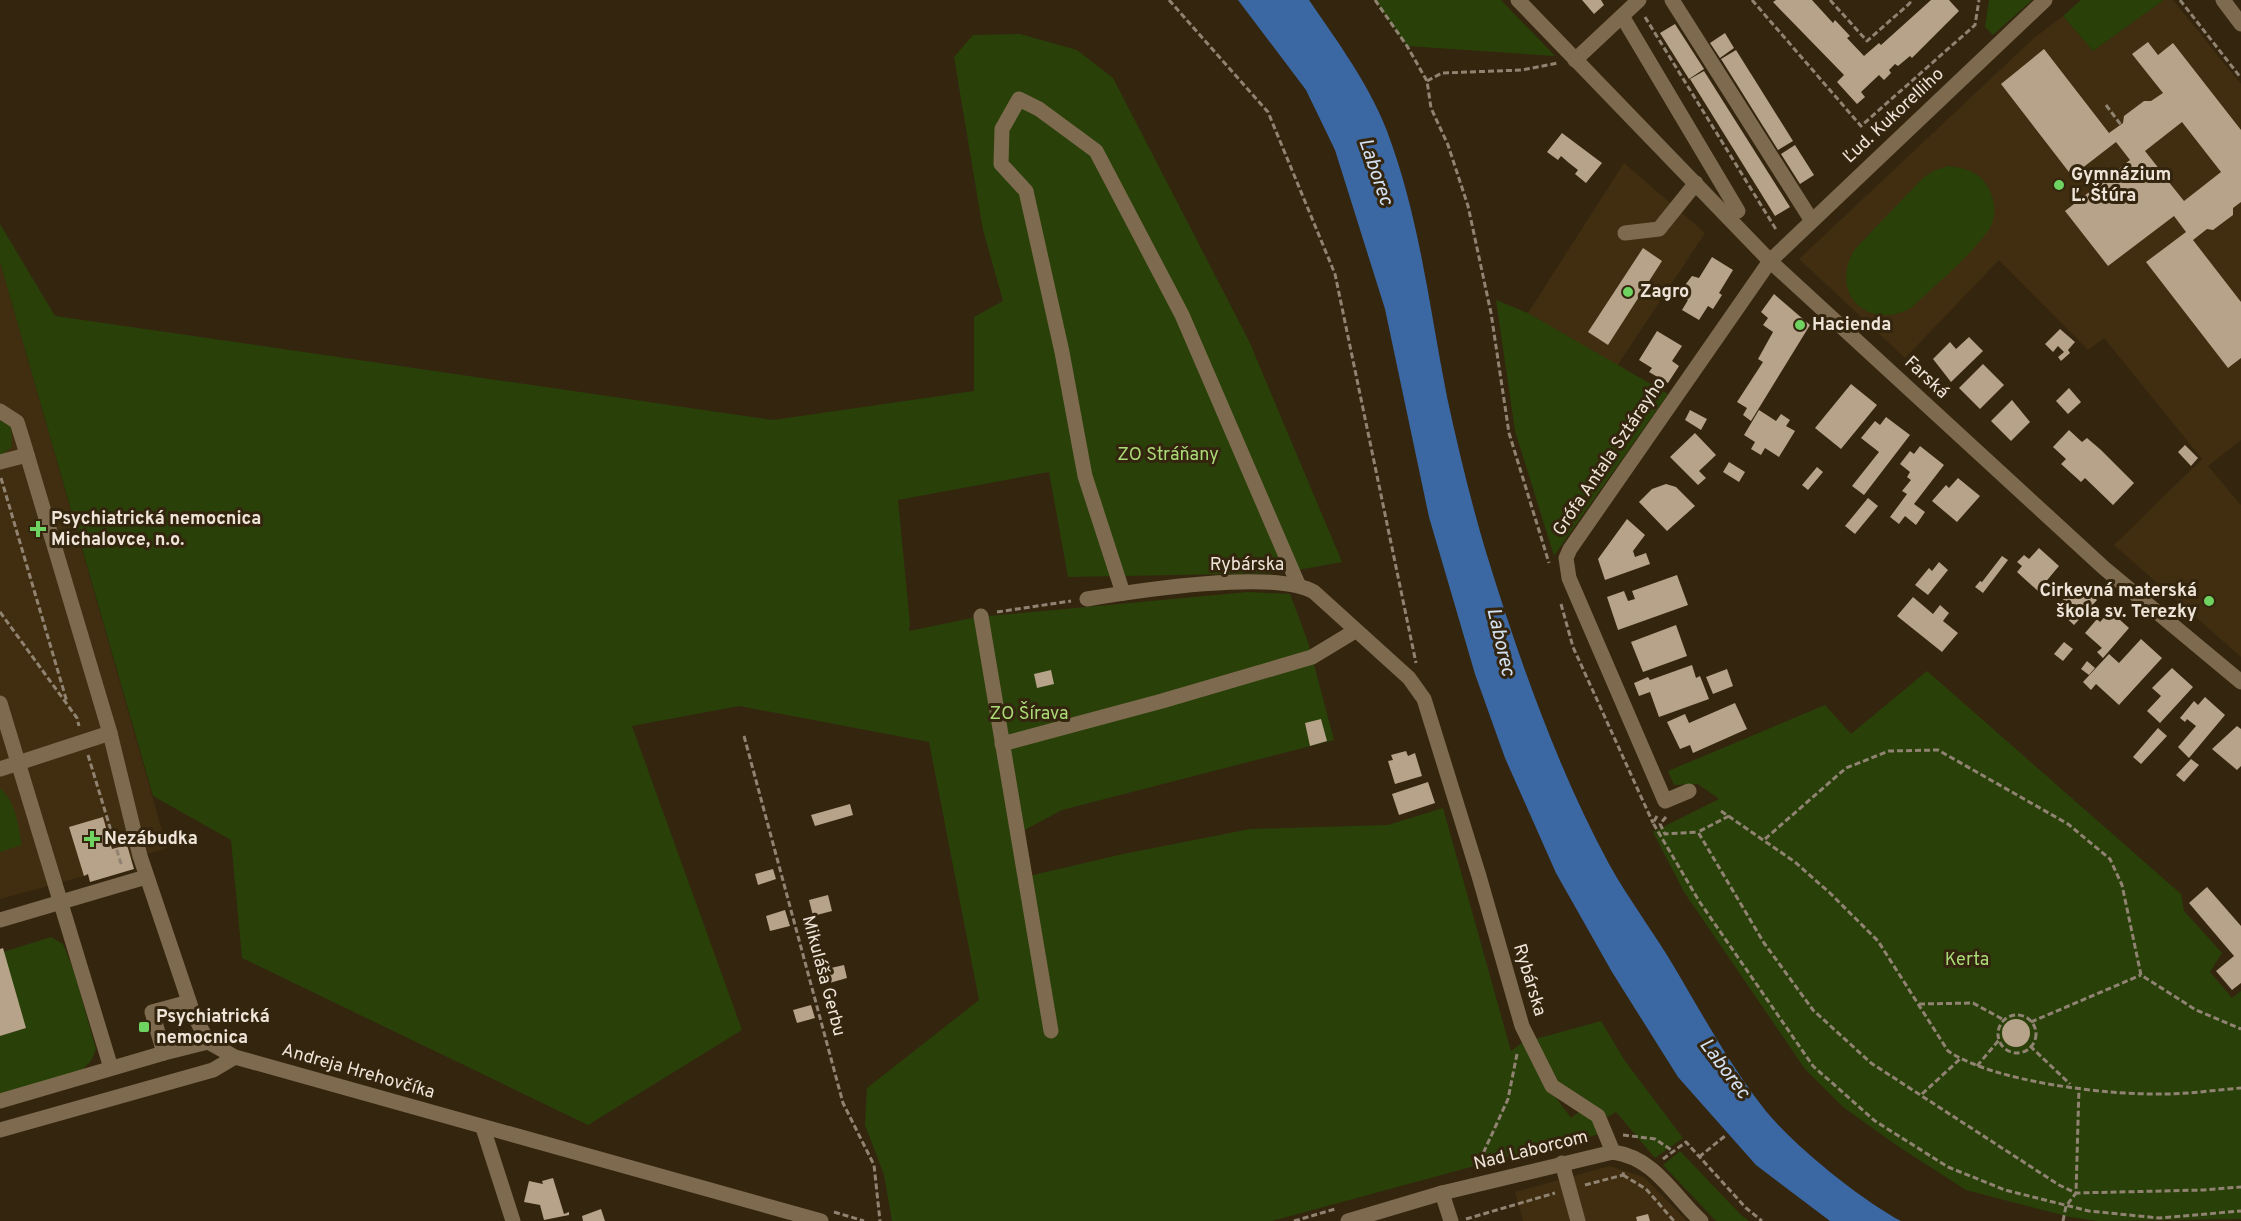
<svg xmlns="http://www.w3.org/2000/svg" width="2241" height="1221" viewBox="0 0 2241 1221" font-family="Overpass,sans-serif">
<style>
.built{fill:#412e10}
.green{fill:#294009}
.water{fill:#3b68a3}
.building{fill:#b7a28a;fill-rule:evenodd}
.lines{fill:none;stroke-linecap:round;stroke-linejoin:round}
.path{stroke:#908372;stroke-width:3;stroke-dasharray:6 3;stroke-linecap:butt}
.minor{stroke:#7e6a4e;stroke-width:15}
.poi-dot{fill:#6ed360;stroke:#34250f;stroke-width:2}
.labels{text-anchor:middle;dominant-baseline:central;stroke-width:6;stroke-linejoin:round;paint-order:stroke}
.street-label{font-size:18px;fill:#eee4d7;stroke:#34250f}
.poi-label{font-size:18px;font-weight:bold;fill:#eee4d7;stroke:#34250f;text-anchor:start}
.park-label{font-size:18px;fill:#abda77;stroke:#34250f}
.water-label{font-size:20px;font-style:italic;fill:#d4e1f2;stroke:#34250f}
</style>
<rect width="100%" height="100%" fill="#34250f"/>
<g class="built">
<polygon points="2164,0 2173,0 2241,84 2241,440 2208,466 2241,505 2241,657 2114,545 2202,459 2104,338 2088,350 1999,260 1905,358 1799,259 2034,38 2063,16 2093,51"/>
<polygon points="1624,163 1705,233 1617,366 1528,313"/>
<polygon points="0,262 167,848 131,859 134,869 90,882 88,875 0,899"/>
<polygon points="1609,1166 1644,1177 1687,1221 1523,1221 1515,1192"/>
</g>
<g class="green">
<polygon points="1375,0 1501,0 1555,56 1407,46"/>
<polygon points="1989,0 2032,0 1993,35 1985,27"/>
<polygon points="2081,0 2164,0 2093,51 2063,16"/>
<polygon points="1020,34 1077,50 1113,78 1249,341 1342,562 1281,573 1068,577 1049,472 898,500 910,624 909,631 977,617 1248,592 1290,594 1308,642 1334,740 1062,810 1021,832 1029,876 1123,854 1250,829 1388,825 1443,808 1511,1051 1523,1042 1545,1083 1571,1118 1579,1112 1594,1120 1600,1134 1530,1151 1272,1221 892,1221 884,1175 865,1125 867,1088 979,1000 929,742 739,706 632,726 742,1030 588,1125 242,958 231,840 153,796 0,262 0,224 55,316 773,420 974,391 974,317 1003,301 983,230 954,57 973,35"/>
<path d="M1948 166C1965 168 1981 172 1989 189 1994 200 1996 209 1993 221 1987 242 1930 290 1911 308 1867 332 1828 292 1855 249L1922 179 1933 171Z"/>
<polygon points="1496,300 1528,313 1668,394 1554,556 1515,431"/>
<polygon points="0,420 11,427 12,447 0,456"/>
<polygon points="1927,671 2181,894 2184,911 2222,953 2210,972 2232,998 2241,991 2241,1219 2098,1221 2070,1217 1966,1190 1899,1147 1843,1107 1805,1069 1684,892 1653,832 1719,799 1698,784 1674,785 1668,771 1825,705 1851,734"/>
<path d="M0 788C16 802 18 825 22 845L0 852Z"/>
<polygon points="51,937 63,944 74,971 96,1049 91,1061 81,1071 0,1094 0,1036 25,1028 3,952"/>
<polygon points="1601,1021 1625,1061 1683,1138 1655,1158 1616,1112 1608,1117 1563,1091 1532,1040"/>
<polygon points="1680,1151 1742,1216 1749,1221 1716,1221 1663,1165"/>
</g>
<path class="water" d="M1238 0H1309C1337 41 1369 84 1387 131 1420 219 1429 306 1447 397 1458 448 1471 502 1486 552 1518 656 1557 768 1609 864 1629 900 1655 934 1676 970 1703 1016 1729 1063 1762 1106 1789 1142 1860 1199 1901 1221H1830L1756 1165 1678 1077 1612 972 1556 873 1505 758 1475 674 1429 517 1385 309 1335 150 1306 90Z"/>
<g class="building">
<polygon points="1582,0 1601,0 1604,5 1594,14"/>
<polygon points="1776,0 1812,0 1833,23 1835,20 1850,36 1847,38 1864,56 1879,43 1881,45 1931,0 1949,0 1959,11 1912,58 1910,56 1898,66 1895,64 1889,70 1891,73 1884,80 1879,75 1861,92 1865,97 1857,104 1837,82 1844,75 1773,2"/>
<polygon points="1675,24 1704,69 1689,79 1660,33"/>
<polygon points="1725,33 1734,48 1720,58 1710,43"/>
<path d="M2148 42 2158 55 2173 43 2241 130V202L2233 208V215L2213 230 2207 229 2193 240 2241 302V358L2228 368 2146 262 2186 232 2174 216 2108 266 2065 211 2130 160 2116 142 2072 176 2001 84 2044 49 2109 133 2123 123 2124 116 2144 101H2151L2163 93 2132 54ZM2182 122 2221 172 2184 201 2168 181 2170 169 2160 170 2145 151Z"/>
<polygon points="1736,50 1793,141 1778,150 1721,59"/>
<polygon points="1704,71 1790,207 1775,216 1690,79"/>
<polygon points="1562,133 1602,163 1586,183 1575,174 1578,170 1569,163 1561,156 1558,160 1547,152"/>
<polygon points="1795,145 1814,175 1800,184 1781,154"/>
<polygon points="1643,248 1662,261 1608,345 1588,332"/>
<polygon points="1712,257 1733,270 1719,293 1722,295 1713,309 1708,306 1699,320 1682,310 1688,300 1682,296 1685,291 1682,289 1692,276 1699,278"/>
<polygon points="1774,294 1810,325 1751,421 1743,415 1747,408 1737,402 1763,362 1758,359 1773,332 1763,325 1768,318 1761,312"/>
<polygon points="2060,329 2075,342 2068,350 2070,353 2061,361 2058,357 2064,352 2058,346 2053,352 2045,344"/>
<polygon points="1657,331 1682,346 1672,361 1679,366 1668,383 1649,372 1652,368 1639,360"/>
<polygon points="1969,337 1983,351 1951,382 1933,359 1950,342 1956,349"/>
<polygon points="1983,364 2004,385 1980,409 1959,388"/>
<polygon points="1851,384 1877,405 1841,449 1815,428"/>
<polygon points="2069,388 2081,402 2068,414 2056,401"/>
<polygon points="2012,400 2030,422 2011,441 1991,421"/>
<polygon points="1690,410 1707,419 1701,430 1685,420"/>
<polygon points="1759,410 1776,421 1781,414 1790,420 1786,426 1795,431 1779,457 1765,448 1761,455 1751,449 1755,442 1744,435"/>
<polygon points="1886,417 1910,435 1864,495 1852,486 1879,452 1861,438 1875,421 1880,425"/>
<polygon points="2069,430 2082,442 2087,438 2101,450 2134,483 2113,505 2085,478 2081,482 2061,464 2066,459 2053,447"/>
<polygon points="1695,433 1716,455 1699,471 1706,478 1698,485 1670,457"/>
<polygon points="2185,445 2198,458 2191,466 2178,452"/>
<polygon points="1920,446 1944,465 1914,504 1925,512 1916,525 1905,516 1899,524 1890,517 1907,494 1902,491 1911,480 1907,477 1910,472 1900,464 1910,451 1914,454"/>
<polygon points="1729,462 1745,472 1739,482 1723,472"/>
<polygon points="1817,467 1823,472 1808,490 1802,485"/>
<polygon points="1958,478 1980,496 1957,522 1932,501 1946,485 1949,488"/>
<polygon points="1666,484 1676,487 1695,506 1667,531 1639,502 1652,489"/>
<polygon points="1868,498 1878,506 1855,534 1845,526"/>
<polygon points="1627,519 1645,535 1633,551 1635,557 1646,553 1650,564 1605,580 1598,559"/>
<polygon points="2039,548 2059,566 2038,591 2017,572 2022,566 2017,562 2024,555 2029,559"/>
<polygon points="2002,556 2008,560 1983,593 1975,587 1980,581 1982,582"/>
<polygon points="1939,562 1948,570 1928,595 1915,585 1929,568 1932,571"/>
<polygon points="1677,575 1688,605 1618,630 1607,597 1624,591 1628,601 1635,599 1632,591"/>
<polygon points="2078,583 2097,600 2074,625 2062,614 2069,607 2062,601"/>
<polygon points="1913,597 1933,614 1940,605 1949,613 1943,621 1958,633 1942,652 1897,616"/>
<polygon points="2110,611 2129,628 2103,658 2097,652 2102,648 2085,633 2097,619 2100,622"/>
<polygon points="1676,625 1687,656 1643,672 1631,642"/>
<polygon points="2141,639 2162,658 2119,705 2096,684 2091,690 2083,682 2109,654 2119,663"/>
<polygon points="2064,642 2073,649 2063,661 2054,654"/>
<polygon points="2087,661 2095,668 2089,675 2081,669"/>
<polygon points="1692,665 1696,678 1700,676 1709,699 1659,717 1650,692 1639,696 1634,683 1648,677 1650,680"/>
<polygon points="2172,668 2193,687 2160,723 2147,711 2161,696 2152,688"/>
<polygon points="1727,669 1733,686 1713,694 1706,677"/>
<polygon points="1051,670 1054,684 1037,688 1034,674"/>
<polygon points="2205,697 2225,715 2189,758 2178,747 2196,726 2187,719 2185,722 2180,718 2194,701 2198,705"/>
<polygon points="1735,703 1747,729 1693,753 1690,745 1680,749 1667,722 1685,714 1689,723"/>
<polygon points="1321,719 1327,741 1310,746 1305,723"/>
<polygon points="2237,726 2241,729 2241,766 2237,770 2212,749"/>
<polygon points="2158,728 2167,736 2141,764 2133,757"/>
<polygon points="1406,751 1408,756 1415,753 1422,776 1395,784 1388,761 1393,760 1391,755"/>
<polygon points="2191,759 2199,765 2184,782 2176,775"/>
<polygon points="1428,782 1435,803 1399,815 1392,794"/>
<polygon points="850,804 853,815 815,826 811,815"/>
<polygon points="103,817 112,849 127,845 134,869 90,882 88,874 84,876 69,827"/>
<polygon points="773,869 776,879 758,885 755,874"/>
<polygon points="2207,887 2241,926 2241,983 2232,990 2216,971 2234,956 2189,903"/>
<polygon points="828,895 832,911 813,916 809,900"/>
<polygon points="785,910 790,926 770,931 766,916"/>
<polygon points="3,948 26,1028 0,1036 0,949"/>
<polygon points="844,965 847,978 826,984 822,970"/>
<polygon points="811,1005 815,1018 797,1023 793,1010"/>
<circle cx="2016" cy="1033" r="14"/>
<polygon points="553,1178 564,1214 569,1212 569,1215 544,1220 540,1205 524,1202 529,1181 543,1184 542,1181"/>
<polygon points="601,1209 605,1221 583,1221 582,1216"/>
<polygon points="1648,1214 1650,1221 1637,1221 1636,1217"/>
</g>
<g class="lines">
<g class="path">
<polyline points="1169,0 1268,112 1335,274 1416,663"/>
<polyline points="1375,0 1407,46 1427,81 1431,108 1448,145 1468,206 1491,313 1509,433 1549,563"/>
<polyline points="1752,0 1861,126 1975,25 1979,0"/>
<polyline points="1830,0 1867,41 1910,3 1910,0"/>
<polyline points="2180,0 2241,78"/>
<polyline points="1645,17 1777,231"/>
<polyline points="1427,81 1442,73 1522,70 1558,63"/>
<polyline points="2106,105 2121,125"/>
<polyline points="1,478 67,702"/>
<polyline points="1561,604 1573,647 1653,823"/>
<polyline points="0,612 77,718 79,726"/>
<polyline points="997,612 1071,601"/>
<polyline points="744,736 843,1103 874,1165 880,1221"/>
<polyline points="88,755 122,867"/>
<path d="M1721 811 1795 862 1831 894 1878 941 1948 1051C1994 1082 2106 1095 2163 1094 2189 1094 2215 1090 2241 1088"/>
<polyline points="1657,816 1653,823 1699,901 1813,1066 1875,1121 1948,1167 2005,1190 2089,1211 2159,1218 2241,1211"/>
<polyline points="1729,816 1698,832 1764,943 1813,1010 1871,1063 2059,1185 2076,1193 2204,1190 2241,1187"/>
<polyline points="1666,817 1660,824 1665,834 1698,832"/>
<polyline points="1765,839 1846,768 1889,751 1938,750 2068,824 2110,859 2122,885 2141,975 2196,1010 2241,1029"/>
<polyline points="1919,1004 1973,1003 2004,1020"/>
<circle cx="2017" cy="1034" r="19"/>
<polyline points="2031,1022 2141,975"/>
<polyline points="2030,1046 2070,1084"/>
<polyline points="1977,1066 1999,1040"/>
<polyline points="1922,1094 1960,1059"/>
<polyline points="1623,1135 1655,1139 1673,1151"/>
<polyline points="1699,1157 1725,1136"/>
<polyline points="1663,1159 1686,1142 1746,1208 1762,1221"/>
<polyline points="1476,1169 1508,1099 1517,1054"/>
<polyline points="1623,1175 1646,1189 1674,1221"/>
<polyline points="1585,1185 1623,1175 1624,1170"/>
<polyline points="834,1212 864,1221"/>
<polyline points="1466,1219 1555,1193"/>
<polyline points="1294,1221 1335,1209"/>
<polyline points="2063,1221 2066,1206 2076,1193 2079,1087"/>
</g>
<g class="minor">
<polyline points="1518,0 1770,261 2104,568 2241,682"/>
<polyline points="1672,0 1812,221"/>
<polyline points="2223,0 2241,24"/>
<polyline points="1622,16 1738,211"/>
<polyline points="1575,60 1639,0"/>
<polyline points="1625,233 1659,229 1696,183"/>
<polyline points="0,411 17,422 23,441 110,733 140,856 193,1013 208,1042 235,1057 821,1221"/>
<polyline points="0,462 27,455"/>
<polyline points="1123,593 1085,476 1062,352 1026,191 1001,164 1002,129 1019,99 1039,109 1096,151 1182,315 1298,584"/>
<path d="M1087 599C1135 591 1275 569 1314 592L1409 678 1424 699 1479 876 1522 1026 1552 1086 1598 1116 1613 1152"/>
<polyline points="981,616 1051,1031"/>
<polyline points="0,703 111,1068"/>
<polyline points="1002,744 1162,701 1312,657 1355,631"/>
<polyline points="0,769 110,733"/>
<polyline points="1689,791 1665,801 1569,578 1566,558 1570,549 1770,261 2045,0"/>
<polyline points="0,920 146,877"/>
<polyline points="189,1002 152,1012 164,1053 208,1042"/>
<polyline points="0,1101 164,1053"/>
<polyline points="483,1128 513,1221"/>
<polyline points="0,1130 213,1070 235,1057"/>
<polyline points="1562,1163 1578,1221"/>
<polyline points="1442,1193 1451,1221"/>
<path d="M1348 1221 1442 1193 1613 1152C1655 1158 1672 1194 1701 1221"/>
</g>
</g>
<g class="poi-dot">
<circle cx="2059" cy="185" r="6"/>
<circle cx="1628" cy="292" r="6"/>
<circle cx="1800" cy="325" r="6"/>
<path d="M35 520h6v6h6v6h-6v6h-6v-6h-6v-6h6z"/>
<circle cx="2209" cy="601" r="6"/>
<path d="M89 830h6v6h6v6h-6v6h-6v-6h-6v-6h6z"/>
<rect x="138" y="1021" width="12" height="12" rx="3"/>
</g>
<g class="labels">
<g class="street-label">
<text transform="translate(1894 116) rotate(-43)">Ľud. Kukorelliho</text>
<text transform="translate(1926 378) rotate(43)">Farská</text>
<text transform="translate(1610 457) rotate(-56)">Grófa Antala Sztárayho</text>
<text x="1247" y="565">Rybárska</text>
<text transform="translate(823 976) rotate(75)">Mikuláša Gerbu</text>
<text transform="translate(1529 980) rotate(73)">Rybárska</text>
<text transform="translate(358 1072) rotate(16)">Andreja Hrehovčíka</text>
<text transform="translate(1531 1151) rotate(-14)">Nad Laborcom</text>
</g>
<g class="poi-label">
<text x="2071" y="175">Gymnázium<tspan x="2071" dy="21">Ľ. Štúra</tspan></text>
<text x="1640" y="292">Zagro</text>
<text x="1812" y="325">Hacienda</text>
<text x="51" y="519">Psychiatrická nemocnica<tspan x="51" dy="21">Michalovce, n.o.</tspan></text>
<text x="2197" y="591" text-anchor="end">Cirkevná materská<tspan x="2197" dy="21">škola sv. Terezky</tspan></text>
<text x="104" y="839">Nezábudka</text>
<text x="156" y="1017">Psychiatrická<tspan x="156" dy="21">nemocnica</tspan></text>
</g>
<g class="park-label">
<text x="1168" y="455">ZO Stráňany</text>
<text x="1029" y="714">ZO Šírava</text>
<text x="1967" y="960">Kerta</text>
</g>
<g class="water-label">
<text transform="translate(1375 172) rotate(71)">Laborec</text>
<text transform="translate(1500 642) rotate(77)">Laborec</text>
<text transform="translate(1724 1069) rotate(53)">Laborec</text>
</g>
</g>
</svg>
